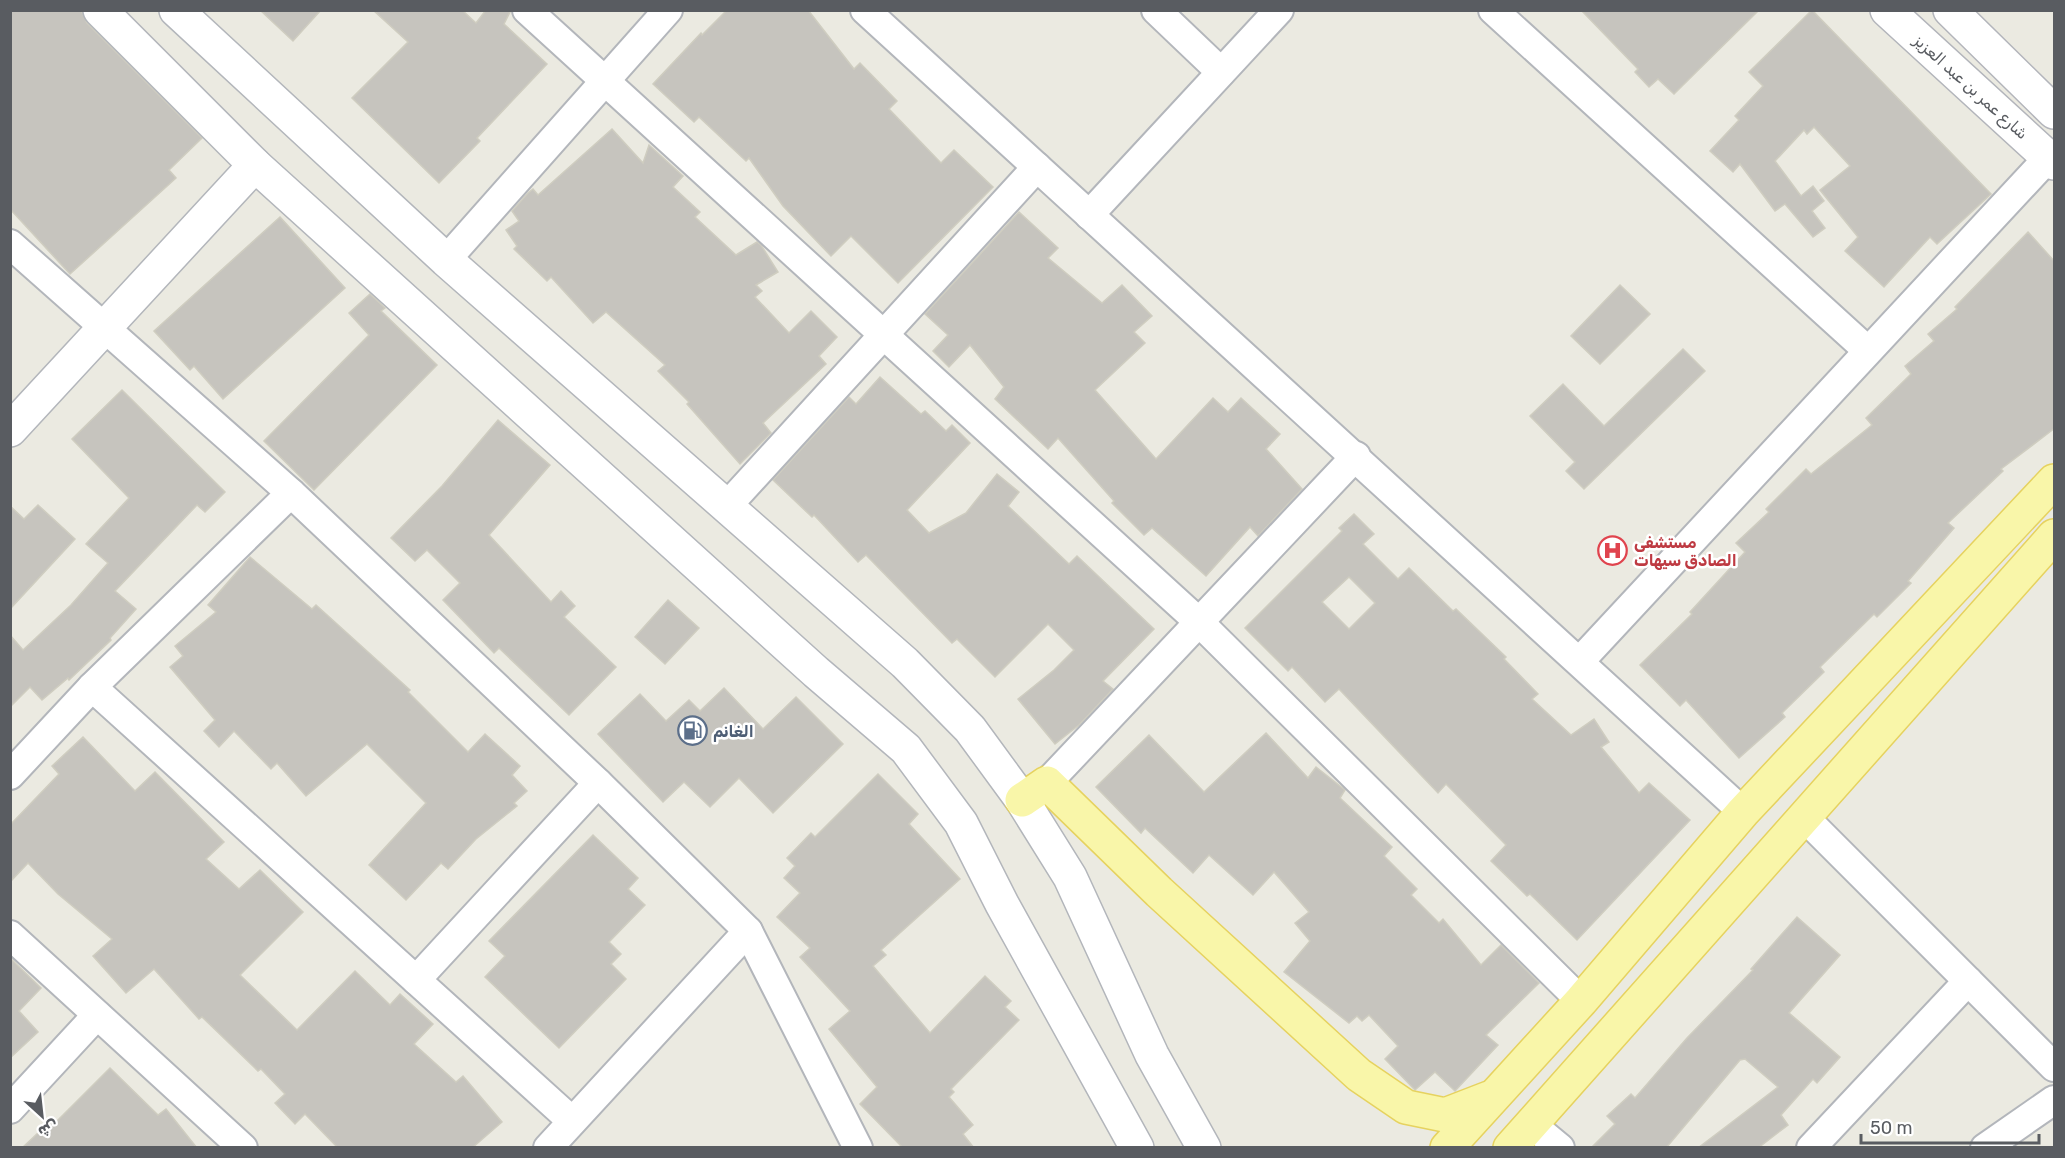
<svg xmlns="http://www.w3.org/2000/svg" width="2065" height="1158" viewBox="0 0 2065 1158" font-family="Rubik,'Noto Sans Arabic',sans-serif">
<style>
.building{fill:#c6c4be;stroke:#cfcdc0;stroke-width:1.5;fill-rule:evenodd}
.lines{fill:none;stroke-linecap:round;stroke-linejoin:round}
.minor-casing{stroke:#b3b6bb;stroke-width:32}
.tertiary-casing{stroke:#b3b6bb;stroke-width:36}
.secondary-casing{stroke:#b3b5bb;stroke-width:36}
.primary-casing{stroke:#e6d25f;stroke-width:36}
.minor{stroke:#fff;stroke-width:28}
.tertiary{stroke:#fff;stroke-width:33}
.secondary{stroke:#fff;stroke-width:33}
.primary{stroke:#f9f6a9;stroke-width:33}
.labels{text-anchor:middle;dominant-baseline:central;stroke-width:5;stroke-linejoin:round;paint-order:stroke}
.street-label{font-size:16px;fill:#595c61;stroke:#fff}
.health-label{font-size:16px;font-weight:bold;fill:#be3a42;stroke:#fff;text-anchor:start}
.service-label{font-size:16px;font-weight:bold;fill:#4e5e75;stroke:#fff;text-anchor:start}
</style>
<rect width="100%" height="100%" fill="#ebeae1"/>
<g class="building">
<polygon points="10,10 81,10 87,23 202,138 169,170 176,178 70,274 10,209"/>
<polygon points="260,10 321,10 293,41"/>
<polygon points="373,10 462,10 476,23 486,10 511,10 504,24 547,64 477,138 480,141 439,183 352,98 408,42"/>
<polygon points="727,10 808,10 854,69 860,63 897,101 889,109 941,163 954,150 993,187 898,283 851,236 831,256 783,206 749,158 746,161 699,117 694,122 653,84 701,33 702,35"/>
<polygon points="1581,10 1759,10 1674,94 1658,79 1649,87 1635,72 1638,69"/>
<polygon points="1812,10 1991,194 1937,244 1930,237 1884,287 1845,251 1858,237 1820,190 1850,166 1814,127 1807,134 1804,130 1775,161 1801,196 1813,186 1824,201 1812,211 1825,228 1813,237 1785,204 1775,211 1740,164 1733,172 1710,151 1739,120 1735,116 1763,86 1749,72"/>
<polygon points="612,129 643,163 649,145 683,176 673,187 700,212 695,217 736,255 757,242 761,245 778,272 756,285 762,291 755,297 789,333 811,311 837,337 819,356 826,364 763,423 771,433 740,464 687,404 689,402 658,371 665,365 606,312 593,323 551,277 547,281 514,249 517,246 506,230 519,221 512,211 528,193 533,189 538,195"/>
<polygon points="1019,212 1058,248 1048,258 1102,303 1122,285 1152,316 1134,332 1145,343 1095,390 1156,459 1213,398 1228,412 1241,398 1280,434 1266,449 1302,489 1258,536 1250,527 1206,576 1152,528 1144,535 1112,503 1114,501 1058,438 1048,449 995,399 1004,387 970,345 949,367 933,351 948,335 925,314"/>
<polygon points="280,217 345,288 223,399 194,366 190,370 154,331"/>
<polygon points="2028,232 2055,262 2055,428 2001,469 2003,471 1948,523 1954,528 1908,581 1911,583 1877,617 1874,614 1820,667 1824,672 1782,713 1785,717 1739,758 1686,700 1680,706 1640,665 1692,614 1690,612 1745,552 1736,543 1769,512 1766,509 1806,469 1811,474 1872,425 1866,418 1911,374 1905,366 1934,341 1928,334 1957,309 1955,307"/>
<polygon points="1620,285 1650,314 1600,364 1571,336"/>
<polygon points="370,294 385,308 381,311 437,365 314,490 264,441 369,335 349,313"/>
<polygon points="1683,349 1705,371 1584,489 1566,471 1575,462 1530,416 1563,384 1604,426"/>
<polygon points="880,377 921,414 925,411 946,431 952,425 970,443 907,510 929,533 966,513 997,474 1019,492 1008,506 1069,564 1077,556 1154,629 1103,681 1113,689 1079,725 1055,744 1018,699 1054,670 1074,650 1048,624 995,677 957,639 952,643 866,555 858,562 814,515 812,517 773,480 849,397 856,404"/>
<polygon points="122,390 225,492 205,512 197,505 115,591 136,609 110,638 111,640 69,680 68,678 42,700 30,687 10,707 10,635 23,650 71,605 108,563 86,544 129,498 72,439"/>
<polygon points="498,420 550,465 489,535 551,602 561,591 575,606 564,617 616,667 569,715 499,648 494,653 443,600 460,583 427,550 415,561 391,538 442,486"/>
<polygon points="38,505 75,539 10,609 10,506 24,519"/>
<path d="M1354 514 1374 534 1363 544 1398 579 1409 568 1453 611 1456 609 1506 657 1504 659 1538 694 1532 699 1571 735 1594 719 1609 742 1601 747 1639 793 1649 783 1690 820 1577 940 1530 894 1527 896 1491 861 1506 845 1446 784 1438 793 1339 689 1325 702 1292 667 1288 671 1245 628 1342 531 1339 528ZM1349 577 1375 603 1349 629 1322 602Z"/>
<polygon points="250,557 312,609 316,605 410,690 408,692 468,752 485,734 520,766 512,775 527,791 514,803 517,806 476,839 448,869 441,863 406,900 369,865 426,803 367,744 306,796 277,763 271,769 234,731 219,747 204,731 215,720 170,667 183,656 175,646 216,612 208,605"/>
<polygon points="668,600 699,628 665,664 635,637"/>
<polygon points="724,688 763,729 796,697 843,744 773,813 739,778 710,807 684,782 663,802 598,734 640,694 666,721 689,700 700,711"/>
<polygon points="1266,733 1308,778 1316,767 1345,790 1340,798 1392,847 1384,856 1417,889 1411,895 1439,923 1443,919 1481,965 1501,945 1539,983 1486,1035 1498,1045 1455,1091 1435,1072 1415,1090 1385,1059 1398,1046 1369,1015 1362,1021 1357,1016 1349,1023 1284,972 1310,941 1295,923 1309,912 1274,872 1253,895 1209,855 1193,873 1145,828 1141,833 1096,787 1149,735 1204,792"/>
<polygon points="83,737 135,791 155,772 224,842 206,859 239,889 260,870 303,912 240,975 297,1030 355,971 390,1005 400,994 433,1024 414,1044 456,1082 463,1076 502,1122 472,1148 338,1148 305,1114 295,1124 275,1103 285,1094 261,1069 258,1071 202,1017 199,1019 154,969 126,993 93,956 112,939 58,894 28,863 10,882 10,825 59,774 52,766"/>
<polygon points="878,774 918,814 909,824 960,879 881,950 886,955 873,966 930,1033 985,976 1011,1001 1005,1007 1019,1020 951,1089 954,1092 949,1097 973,1125 963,1134 974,1148 903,1148 860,1104 877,1087 829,1029 850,1011 800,957 810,948 777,917 800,893 784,878 795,866 787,858 811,833 815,837"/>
<polygon points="593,835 638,878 628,889 645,905 609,942 621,954 611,964 626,979 559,1048 485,977 505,956 489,941"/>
<polygon points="1797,917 1840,955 1789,1013 1840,1057 1817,1083 1813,1079 1781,1115 1788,1125 1758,1148 1698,1148 1778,1087 1745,1059 1740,1060 1666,1148 1591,1148 1615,1124 1607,1116 1631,1094 1635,1098 1687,1038 1753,970 1751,969"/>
<polygon points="10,958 41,988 19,1011 38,1032 10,1058"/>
<polygon points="110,1068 158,1115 166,1109 197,1148 22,1148 54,1118 57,1121"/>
</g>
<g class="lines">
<defs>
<g id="minor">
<polyline points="527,10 1199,622 1581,1001"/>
<polyline points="865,10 1743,812"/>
<polyline points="1156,10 1221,72"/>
<polyline points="1493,10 1867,350"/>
<polyline points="1089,215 1279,10"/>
<polyline points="10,244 291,493 598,783 748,931 858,1148"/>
<polyline points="446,260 668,10"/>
<polyline points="727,506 1037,167"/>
<polyline points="1580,661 2048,158"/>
<polyline points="92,687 572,1121"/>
<polyline points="10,775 92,687 291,493"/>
<polyline points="1047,783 1356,456"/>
<polyline points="1804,817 2054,1067"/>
<polyline points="10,935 243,1148"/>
<polyline points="416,980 598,783"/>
<polyline points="10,1109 97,1015"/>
<polyline points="1531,1124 1560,1148"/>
<polyline points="548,1148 748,931"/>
<polyline points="1811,1148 1968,981"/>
<polyline points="1985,1148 2054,1100"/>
</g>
<g id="tertiary">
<polyline points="100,10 255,165 816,672 906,749 961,823 1002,904 1137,1148"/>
<polyline points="176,10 446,260 905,663 970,729 1022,800 1070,877 1152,1055 1204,1148"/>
<polyline points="10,430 255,165"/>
</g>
<g id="secondary">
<polyline points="1887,10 2054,163"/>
<polyline points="1950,10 2054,112"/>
</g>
<g id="primary">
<polyline points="1022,800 1047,783 1159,892 1359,1075 1406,1107 1445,1115 1489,1098"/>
<polyline points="1447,1148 1581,1001 1743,812 2054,481"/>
<polyline points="1510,1148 2054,536"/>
</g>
</defs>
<use href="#minor" class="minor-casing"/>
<use href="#tertiary" class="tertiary-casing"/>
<use href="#secondary" class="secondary-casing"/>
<use href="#primary" class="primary-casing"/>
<use href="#minor" class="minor"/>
<use href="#tertiary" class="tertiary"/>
<use href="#secondary" class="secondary"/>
<use href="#primary" class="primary"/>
</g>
<defs>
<symbol id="hospital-ring" viewBox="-11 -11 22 22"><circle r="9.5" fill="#fff" stroke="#e0444e" stroke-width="1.5"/><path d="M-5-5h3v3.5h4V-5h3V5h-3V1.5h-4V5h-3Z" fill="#e0444e"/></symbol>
<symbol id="fuel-ring" viewBox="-11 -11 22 22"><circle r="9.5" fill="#fff" stroke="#5c6f8a" stroke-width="1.5"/><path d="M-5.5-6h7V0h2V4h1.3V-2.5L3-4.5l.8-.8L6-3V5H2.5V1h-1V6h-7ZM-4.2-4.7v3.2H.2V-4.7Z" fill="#5c6f8a"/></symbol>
</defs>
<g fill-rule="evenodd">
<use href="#hospital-ring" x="1596" y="534" width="33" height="33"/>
<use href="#fuel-ring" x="676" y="714" width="33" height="33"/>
</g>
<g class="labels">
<g class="street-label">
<text transform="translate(1971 87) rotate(42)">شارع عمر بن عبد العزيز</text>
</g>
<g class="health-label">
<text x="1634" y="542">مستشفى<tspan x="1634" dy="18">الصادق سيهات</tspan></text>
</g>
<g class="service-label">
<text x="713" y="731">الغانم</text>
</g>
</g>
<rect width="2065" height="1158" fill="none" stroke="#595c61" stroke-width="24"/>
<g transform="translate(42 1116) rotate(153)" stroke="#ffffff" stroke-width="4.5" paint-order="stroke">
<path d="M0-4.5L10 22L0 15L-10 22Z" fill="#595c61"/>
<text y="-9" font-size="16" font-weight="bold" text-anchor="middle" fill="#595c61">ش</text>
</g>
<path d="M1861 1134v9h178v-9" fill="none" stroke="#595c61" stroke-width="3"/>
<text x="1870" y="1134" font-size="18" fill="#595c61" stroke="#ffffff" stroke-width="4.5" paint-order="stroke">50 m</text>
</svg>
